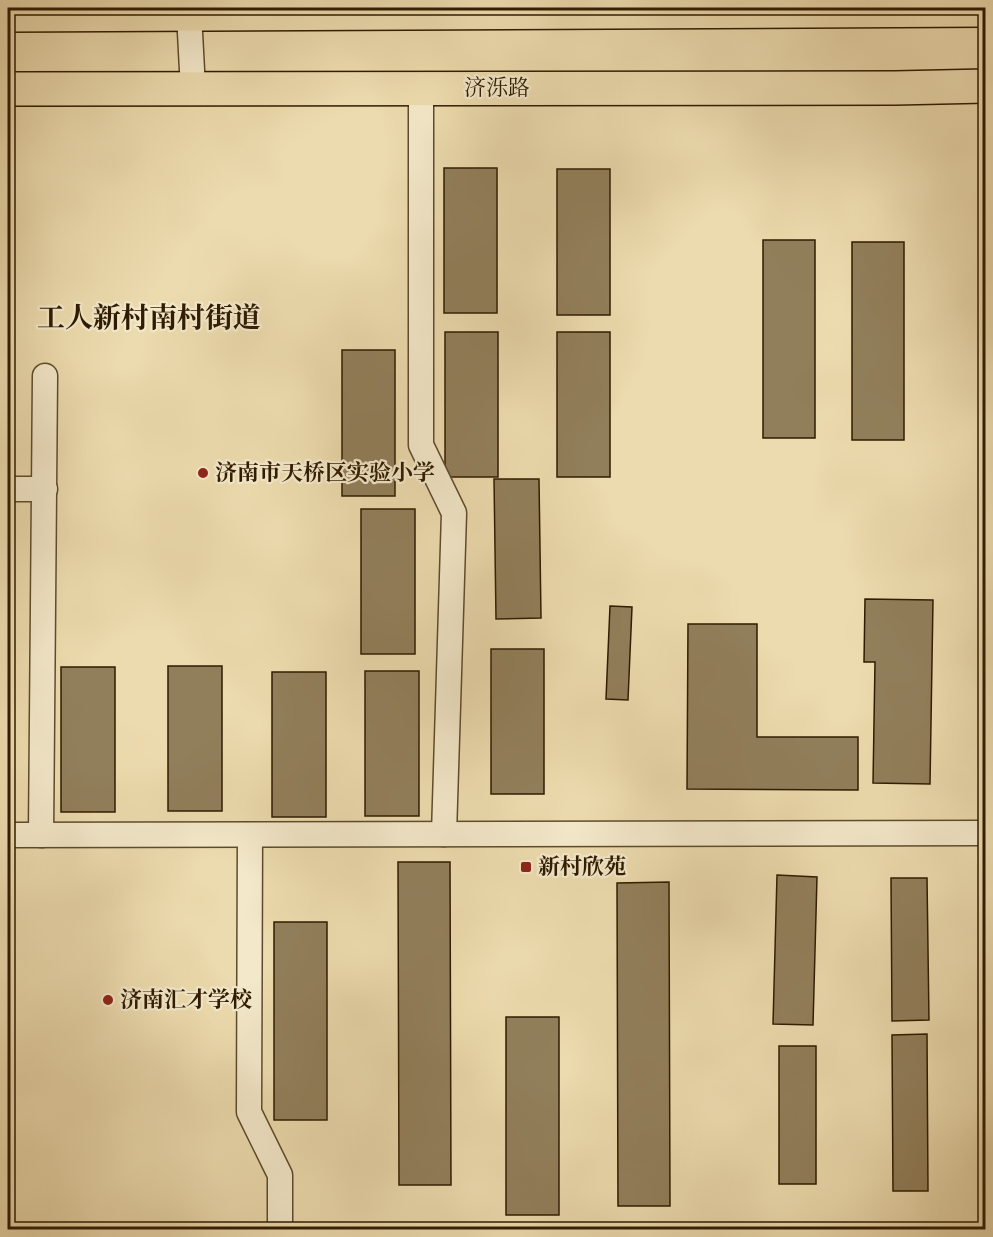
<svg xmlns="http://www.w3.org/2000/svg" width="993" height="1237" viewBox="0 0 993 1237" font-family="'Libre Bodoni','Noto Serif SC',serif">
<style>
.building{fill:#917f5b;stroke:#2f1b01;stroke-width:1.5}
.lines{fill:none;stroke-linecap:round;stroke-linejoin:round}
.minor-casing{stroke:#5e4b2c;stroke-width:27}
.highway-casing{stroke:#2f1b01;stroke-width:36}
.minor{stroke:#f3e8ca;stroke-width:24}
.highway{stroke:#ecdbae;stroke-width:33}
.poi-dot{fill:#8f2418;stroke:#f3e8ca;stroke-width:2}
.labels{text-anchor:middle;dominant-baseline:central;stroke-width:4.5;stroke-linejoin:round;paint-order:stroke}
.street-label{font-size:22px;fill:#2f1b01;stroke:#f3e8ca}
.poi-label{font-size:22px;font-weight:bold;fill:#2f1b01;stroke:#f3e8ca;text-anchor:start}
.district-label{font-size:28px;font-weight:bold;fill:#2f1b01;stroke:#f3e8ca}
</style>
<rect width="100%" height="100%" fill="#ecdbae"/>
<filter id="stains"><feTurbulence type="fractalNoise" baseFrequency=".00333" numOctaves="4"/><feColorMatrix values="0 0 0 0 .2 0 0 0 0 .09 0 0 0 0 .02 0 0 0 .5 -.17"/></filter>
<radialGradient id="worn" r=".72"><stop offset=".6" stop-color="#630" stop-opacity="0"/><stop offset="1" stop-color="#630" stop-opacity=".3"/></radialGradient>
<g class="building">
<rect x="444" y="168" width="53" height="145"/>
<rect x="557" y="169" width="53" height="146"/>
<rect x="763" y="240" width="52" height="198"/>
<rect x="852" y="242" width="52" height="198"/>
<rect x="445" y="332" width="53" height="145"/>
<rect x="557" y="332" width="53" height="145"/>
<rect x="342" y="350" width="53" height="146"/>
<polygon points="494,479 539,479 541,618 496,619"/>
<rect x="361" y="509" width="54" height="145"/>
<polygon points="865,599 933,600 930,784 873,783 875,662 864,662"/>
<polygon points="610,606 632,607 628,700 606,699"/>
<polygon points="688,624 757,624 757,737 858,737 858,790 687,789"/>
<rect x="491" y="649" width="53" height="145"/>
<rect x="168" y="666" width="54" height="145"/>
<rect x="61" y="667" width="54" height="145"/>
<rect x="365" y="671" width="54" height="145"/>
<rect x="272" y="672" width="54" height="145"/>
<rect x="8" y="678" width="1" height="145"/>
<polygon points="398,862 450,862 451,1185 399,1185"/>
<polygon points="777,875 817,877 813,1025 773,1024"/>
<polygon points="891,878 927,878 929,1020 892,1021"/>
<polygon points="669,882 670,1206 618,1206 617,883"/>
<rect x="274" y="922" width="53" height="198"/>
<rect x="506" y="1017" width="53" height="198"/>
<polygon points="927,1034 928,1191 893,1191 892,1035"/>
<rect x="779" y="1046" width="37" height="138"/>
<rect x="782" y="1228" width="53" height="2"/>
</g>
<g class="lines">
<defs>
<g id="minor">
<polyline points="189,14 193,89"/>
<polyline points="421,89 421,445 454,513 444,834"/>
<polyline points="8,489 45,489"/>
<polyline points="8,835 986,833"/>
<polyline points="41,835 45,376"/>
<polyline points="250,835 249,1112 280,1175 280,1230"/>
</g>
<g id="highway">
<polyline points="8,15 986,10"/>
<polyline points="8,89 895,88 986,86"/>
</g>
</defs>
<use href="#minor" class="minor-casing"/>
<use href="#highway" class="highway-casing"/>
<use href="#minor" class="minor"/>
<use href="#highway" class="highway"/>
</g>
<g class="poi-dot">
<circle cx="203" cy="473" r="6"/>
<rect x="520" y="861" width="12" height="12" rx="3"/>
<circle cx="108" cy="1000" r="6"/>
</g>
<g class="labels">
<g class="street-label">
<text x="497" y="88">济泺路</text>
</g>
<g class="poi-label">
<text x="215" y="473">济南市天桥区实验小学</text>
<text x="538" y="867">新村欣苑</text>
<text x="120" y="1000">济南汇才学校</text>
</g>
<g class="district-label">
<text x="149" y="318">工人新村南村街道</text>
</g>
</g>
<rect width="993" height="1237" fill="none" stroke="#ecdbae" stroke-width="30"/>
<rect x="9" y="9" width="975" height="1219" fill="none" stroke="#2f1b01" stroke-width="3"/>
<rect x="15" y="15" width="963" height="1207" fill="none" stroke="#2f1b01" stroke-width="1.5"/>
<rect width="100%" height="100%" filter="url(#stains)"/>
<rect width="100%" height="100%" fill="url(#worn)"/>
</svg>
